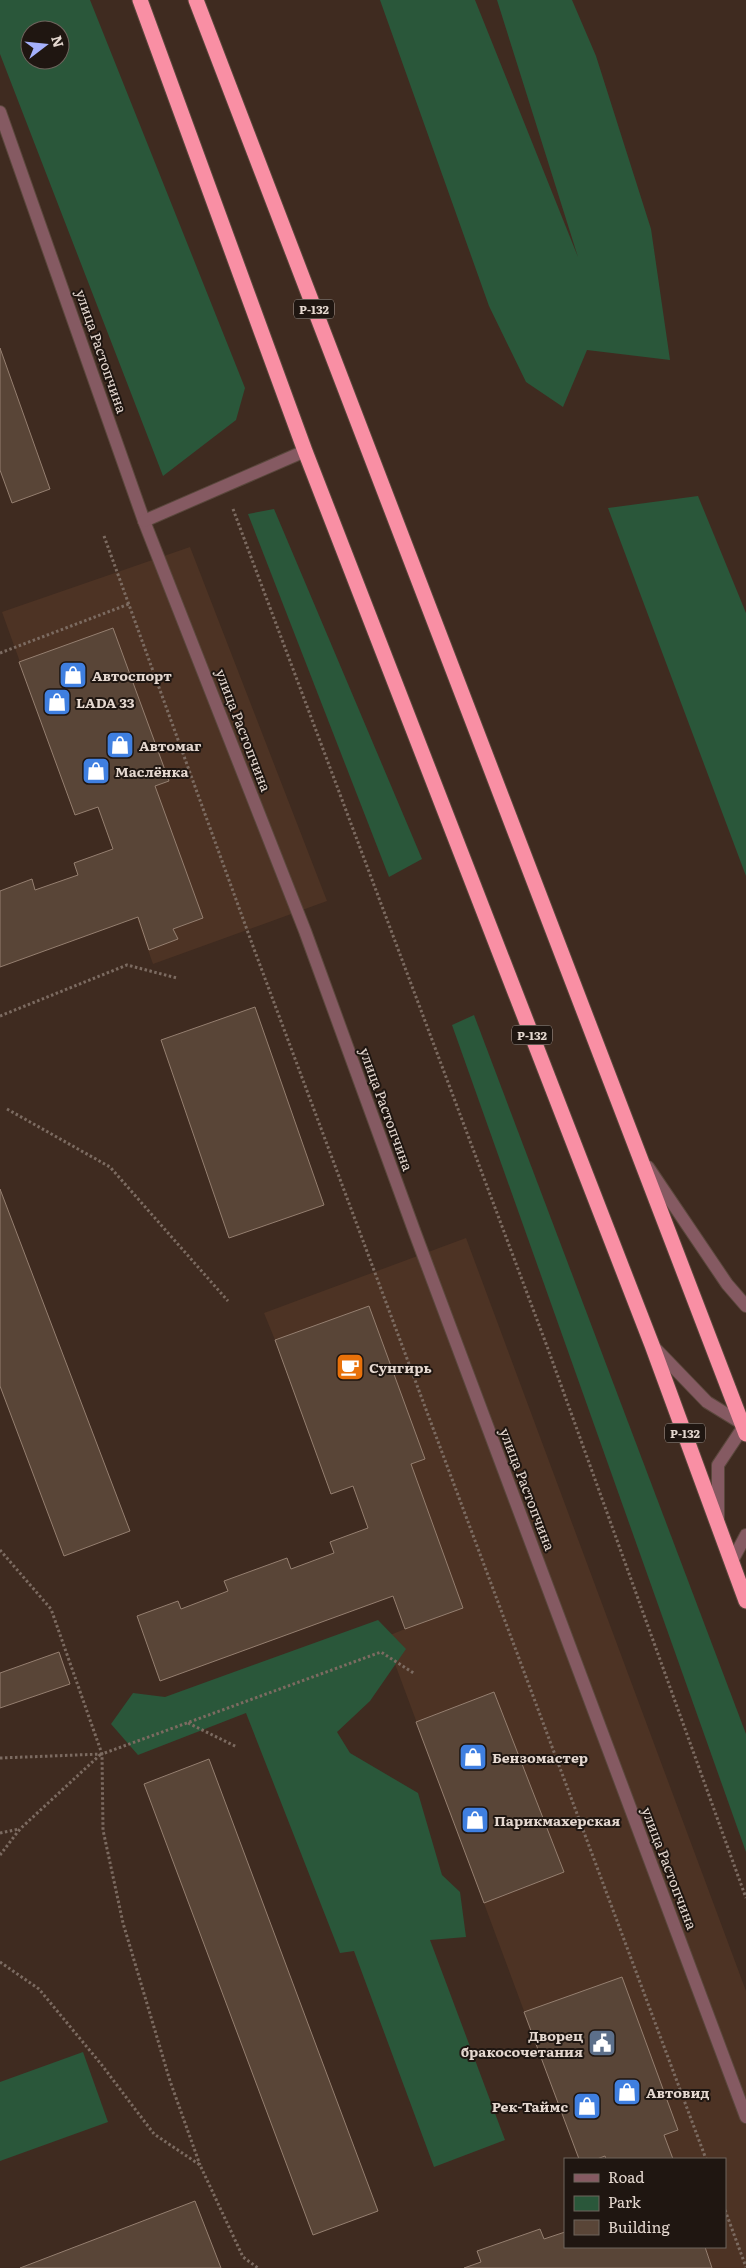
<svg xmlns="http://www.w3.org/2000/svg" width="746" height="2268" viewBox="0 0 746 2268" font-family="Literata,serif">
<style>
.built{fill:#4d3324}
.green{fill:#2a573a;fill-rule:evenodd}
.building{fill:#594537;stroke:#957f70}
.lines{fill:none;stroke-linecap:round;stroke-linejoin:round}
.street-casing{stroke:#5a473c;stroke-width:14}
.highway-casing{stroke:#5a473c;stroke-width:17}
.path{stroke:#7c6b61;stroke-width:3;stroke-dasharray:2.5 2.5;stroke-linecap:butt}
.street{stroke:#855a62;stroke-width:12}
.highway{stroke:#f98fa4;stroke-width:15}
.labels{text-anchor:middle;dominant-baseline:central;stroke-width:4;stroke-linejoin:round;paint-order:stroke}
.shield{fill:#1f1611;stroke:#aa9e97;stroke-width:1}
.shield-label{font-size:12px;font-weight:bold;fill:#e5d8d0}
.street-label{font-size:14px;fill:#e5d8d0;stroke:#1f1611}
.poi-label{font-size:14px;font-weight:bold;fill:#e5d8d0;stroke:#1f1611;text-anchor:start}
</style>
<rect width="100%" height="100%" fill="#3f2b20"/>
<g class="built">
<polygon points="190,547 327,901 153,964 98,807 75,815 2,612"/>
<polygon points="466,1238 746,1991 746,2268 647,2268 639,2247 725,2247 725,2159 606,2159 605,2156 597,2159 579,2159 385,1637 405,1629 353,1486 275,1340 264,1313"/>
</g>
<g class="green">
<path d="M0 0H90L245 388 236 420 163 476 0 54ZM30 30H60V60H30Z"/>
<polygon points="380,0 475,0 578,257 497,0 572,0 596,56 651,229 670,360 587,350 563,407 526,382 489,306"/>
<polygon points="698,496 746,613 746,876 608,508"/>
<polygon points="274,509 422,859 389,877 248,514"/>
<polygon points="474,1015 746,1734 746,1852 452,1025"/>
<polygon points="378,1620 406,1649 370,1701 337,1732 350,1753 418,1793 442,1875 460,1892 466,1937 430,1940 505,2140 434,2167 354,1951 340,1953 246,1713 138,1755 111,1724 133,1693 165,1697"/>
<polygon points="83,2052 108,2122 0,2161 0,2082"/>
</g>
<g class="building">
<polygon points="0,348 50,489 12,503 0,470"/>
<polygon points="113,628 169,781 155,786 203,918 173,929 178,939 149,950 138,917 0,967 0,891 32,879 35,890 78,875 74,863 113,849 98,807 75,815 19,662"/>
<polygon points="255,1007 324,1205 229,1238 161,1040"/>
<polygon points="0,1189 130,1531 64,1556 0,1386"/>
<polygon points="369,1306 425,1459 411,1464 463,1608 405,1629 393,1596 160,1681 137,1616 178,1601 181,1609 228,1591 224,1581 287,1558 291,1569 334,1553 330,1542 368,1528 353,1486 331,1494 275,1340"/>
<polygon points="59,1652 70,1684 0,1708 0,1673"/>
<polygon points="494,1692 564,1872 484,1903 416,1722"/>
<polygon points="209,1759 378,2211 313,2235 144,1784"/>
<polygon points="622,1977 678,2130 664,2135 673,2159 606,2159 605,2156 597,2159 579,2159 524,2012"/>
<polygon points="195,2201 221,2268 20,2268"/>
<polygon points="540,2229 544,2239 565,2232 565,2247 705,2247 712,2268 464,2268 481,2262 477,2251"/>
</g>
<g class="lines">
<defs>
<g id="street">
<polyline points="0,112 144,521 305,931 415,1233 746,2117"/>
<polyline points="144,521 305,451"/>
<polyline points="648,1167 727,1284 746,1306"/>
<polyline points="654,1347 707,1402 746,1426"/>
<polyline points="718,1520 718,1465 746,1423"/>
<polyline points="732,1561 746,1535"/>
</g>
<g id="highway">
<polyline points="140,0 305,451 652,1345 746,1601"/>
<polyline points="196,0 746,1434"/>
</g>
</defs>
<use href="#street" class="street-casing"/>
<use href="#highway" class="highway-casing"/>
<g class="path">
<polyline points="233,509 548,1349 746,1898"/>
<polyline points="104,536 254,949 706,2159"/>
<polyline points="0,653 129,604"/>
<polyline points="0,1016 127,965 177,978"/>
<polyline points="7,1109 110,1167 228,1301"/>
<polyline points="0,1550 51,1609 102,1754 103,1830 123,1923 170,2081 200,2165"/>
<polyline points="188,1723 237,1747"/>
<polyline points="0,1758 102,1754 381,1652 415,1674"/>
<polyline points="0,1833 19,1829"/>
<polyline points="0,1855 20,1829 101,1754"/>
<polyline points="0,1962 39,1989 101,2064 154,2134 200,2165 243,2257 258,2268"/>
<polyline points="725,2210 746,2267"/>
</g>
<use href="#street" class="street"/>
<use href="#highway" class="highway"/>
</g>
<defs>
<symbol id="shop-square" viewBox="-11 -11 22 22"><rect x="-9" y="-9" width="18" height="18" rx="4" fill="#3f7fe0" stroke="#1f1611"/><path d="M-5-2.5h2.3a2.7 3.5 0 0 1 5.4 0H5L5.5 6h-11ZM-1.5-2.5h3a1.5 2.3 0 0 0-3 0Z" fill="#fff"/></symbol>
<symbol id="cafe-square" viewBox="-11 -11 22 22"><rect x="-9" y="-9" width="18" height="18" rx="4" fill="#e8710a" stroke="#1f1611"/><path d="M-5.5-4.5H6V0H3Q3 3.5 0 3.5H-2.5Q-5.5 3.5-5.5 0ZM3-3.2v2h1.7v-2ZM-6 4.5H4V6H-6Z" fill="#fff"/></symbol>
<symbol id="civic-square" viewBox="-11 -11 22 22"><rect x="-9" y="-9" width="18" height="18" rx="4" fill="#5c6f8a" stroke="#1f1611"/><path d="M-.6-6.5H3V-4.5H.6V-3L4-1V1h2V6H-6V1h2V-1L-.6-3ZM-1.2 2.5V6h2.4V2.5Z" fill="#fff"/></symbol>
</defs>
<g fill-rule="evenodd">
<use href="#shop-square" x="57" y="659" width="32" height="32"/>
<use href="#shop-square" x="41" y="686" width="32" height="32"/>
<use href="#shop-square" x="104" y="729" width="32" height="32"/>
<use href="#shop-square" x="80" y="755" width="32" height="32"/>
<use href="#cafe-square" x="334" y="1351" width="32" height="32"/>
<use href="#shop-square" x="457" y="1741" width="32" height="32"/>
<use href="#shop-square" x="459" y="1804" width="32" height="32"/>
<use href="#civic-square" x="586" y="2027" width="32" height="32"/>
<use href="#shop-square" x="611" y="2076" width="32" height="32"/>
<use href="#shop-square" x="571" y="2090" width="32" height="32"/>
</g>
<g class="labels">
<g class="shield">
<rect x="294" y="299.5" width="40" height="19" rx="4"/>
<rect x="512" y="1025.5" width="40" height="19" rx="4"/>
<rect x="665" y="1423.5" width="40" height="19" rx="4"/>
</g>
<g class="shield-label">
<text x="314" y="309">Р-132</text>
<text x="532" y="1035">Р-132</text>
<text x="685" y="1433">Р-132</text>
</g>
<g class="street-label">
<text transform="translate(102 351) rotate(71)">улица Растопчина</text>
<text transform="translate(244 730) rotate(69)">улица Растопчина</text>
<text transform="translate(387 1109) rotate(70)">улица Растопчина</text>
<text transform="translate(528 1489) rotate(69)">улица Растопчина</text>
<text transform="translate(670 1868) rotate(69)">улица Растопчина</text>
</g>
<g class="poi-label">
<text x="92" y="675">Автоспорт</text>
<text x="76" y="702">LADA 33</text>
<text x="139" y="745">Автомаг</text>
<text x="115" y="771">Маслёнка</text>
<text x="369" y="1367">Сунгирь</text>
<text x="492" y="1757">Бензомастер</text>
<text x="494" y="1820">Парикмахерская</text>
<text x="583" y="2035" text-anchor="end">Дворец<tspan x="583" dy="16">бракосочетания</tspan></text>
<text x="646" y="2092">Автовид</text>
<text x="568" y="2106" text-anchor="end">Рек-Таймс</text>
</g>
</g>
<rect x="564" y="2158" width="162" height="90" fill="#1f1611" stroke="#6e645d"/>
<rect x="574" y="2174" width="25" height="8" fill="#855a62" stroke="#6e645d"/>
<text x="608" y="2183" font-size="15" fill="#e5d8d0">Road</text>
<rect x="574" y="2196" width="25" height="15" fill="#2a573a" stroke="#6e645d"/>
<text x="608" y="2208" font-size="15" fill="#e5d8d0">Park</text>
<rect x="574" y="2220" width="25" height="15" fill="#594537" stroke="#6e645d"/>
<text x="608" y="2233" font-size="15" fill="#e5d8d0">Building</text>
<g transform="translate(45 45) rotate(74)"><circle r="24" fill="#1f1611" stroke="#6e645d"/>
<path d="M0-4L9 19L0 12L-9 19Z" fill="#a5b1fc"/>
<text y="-8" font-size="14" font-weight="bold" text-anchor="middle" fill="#e5d8d0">N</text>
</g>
</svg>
